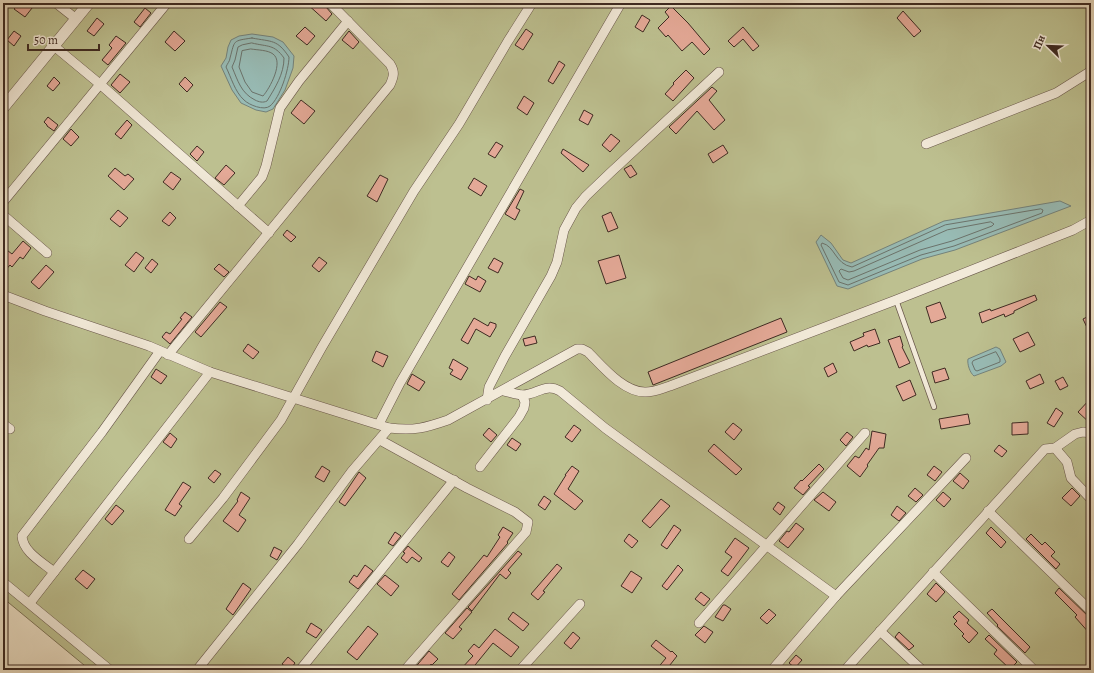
<svg xmlns="http://www.w3.org/2000/svg" width="1094" height="673" viewBox="0 0 1094 673" font-family="Alegreya,serif">
<style>
.green{fill:#bdc090;stroke:#7e7559}
.water{fill:#98bcb6;stroke:#74827b}
.lines{fill:none;stroke-linecap:round;stroke-linejoin:round}
.shore{stroke:#6b736c;stroke-width:1}
.building{fill:#e4a997;stroke:#3e2a22}
.service-casing{stroke:#69574b;stroke-width:6}
.minor-casing{stroke:#69574b;stroke-width:10}
.tertiary-casing{stroke:#69574b;stroke-width:12}
.service{stroke:#f2ead9;stroke-width:4.5}
.minor{stroke:#f2ead9;stroke-width:9}
.tertiary{stroke:#f2ead9;stroke-width:11}
</style>
<rect width="100%" height="100%" fill="#ebdfc5"/>
<filter id="stains"><feTurbulence type="fractalNoise" baseFrequency=".005" numOctaves="4"/><feColorMatrix values="0 0 0 0 .2 0 0 0 0 .09 0 0 0 0 .02 0 0 0 .5 -.17"/></filter>
<radialGradient id="worn" r=".72"><stop offset=".6" stop-color="#630" stop-opacity="0"/><stop offset="1" stop-color="#630" stop-opacity=".3"/></radialGradient>
<polygon class="green" points="3,3 1091,3 1091,670 90,670 3,598"/>
<g class="water">
<polygon points="252,34 273,37 283,42 294,56 293,68 285,90 273,109 266,112 256,110 241,103 232,90 221,66 226,58 228,47 231,40 239,36"/>
<polygon points="1060,201 1071,206 955,250 922,259 848,289 837,286 816,242 821,235 831,243 843,260 851,263 944,221"/>
<path d="M996 347 1000 349 1006 362 1001 366 974 376C970 373 967 364 968 359Z"/>
</g>
<g class="lines">
<g class="shore">
<path d="M252 38C272 42 277 39 289 57 289 69 280 98 270 106 264 111 249 105 244 100 235 92 231 77 226 67 227 64 230 61 230 58 235 40 232 41 252 38Z"/>
<path d="M252 43C268 47 274 44 284 58 284 74 275 88 267 101 263 103 259 102 255 100 241 93 238 81 232 67L235 60 238 47 242 45Z"/>
<path d="M251 49C257 50 268 50 273 54 284 62 270 88 263 96L252 92 245 82 239 67 242 51Z"/>
<path d="M1041 209 1043 210 1042 213 954 246 921 255 848 285 839 282 821 245 822 243C835 246 835 264 852 267L945 225Z"/>
<polygon points="991,222 994,224 992,226 952,241 920,250 848,280 843,278 839,271 841,269 849,272 854,271 947,230"/>
<polygon points="996,352 1000,359 1000,362 977,371 975,370 972,363 973,361"/>
</g>
</g>
<g class="building">
<polygon points="20,3 36,3 25,17 14,9"/>
<polygon points="306,3 324,3 326,7 332,14 326,21"/>
<polygon points="671,6 688,23 710,49 704,55 692,42 682,51 668,35 666,37 658,28 669,17 665,12"/>
<polygon points="145,8 151,13 140,27 134,22"/>
<polygon points="903,11 921,31 914,37 897,18"/>
<polygon points="642,15 650,20 643,32 635,27"/>
<polygon points="97,18 104,24 94,36 87,31"/>
<polygon points="305,27 315,36 307,45 296,36"/>
<polygon points="743,27 759,46 753,51 743,39 734,47 728,41"/>
<polygon points="526,29 533,34 523,50 515,45"/>
<polygon points="14,31 21,36 14,46 7,40"/>
<polygon points="174,31 185,41 175,51 165,42"/>
<polygon points="349,31 359,42 353,49 342,40"/>
<polygon points="116,36 126,43 108,65 102,60 112,48 109,45"/>
<polygon points="559,61 565,65 553,84 548,81"/>
<polygon points="686,70 694,78 673,101 665,94 674,84 673,83"/>
<polygon points="120,74 130,82 120,93 111,85"/>
<polygon points="54,77 60,83 53,91 47,86"/>
<polygon points="185,77 193,85 187,92 179,84"/>
<polygon points="712,87 717,91 709,100 725,120 714,130 697,111 676,134 669,127"/>
<polygon points="524,96 534,103 527,115 517,108"/>
<polygon points="301,100 315,111 304,124 291,113"/>
<polygon points="584,110 593,115 588,125 579,120"/>
<polygon points="48,117 58,125 54,131 47,126 47,125 44,122"/>
<polygon points="127,120 132,125 121,139 115,134"/>
<polygon points="71,129 79,137 71,146 63,139"/>
<polygon points="611,134 620,141 610,152 602,145"/>
<polygon points="496,142 503,146 495,158 488,154"/>
<polygon points="723,145 728,153 713,163 708,154"/>
<polygon points="197,146 204,152 197,161 190,154"/>
<polygon points="563,149 589,165 583,172 561,153"/>
<polygon points="226,165 235,173 224,185 215,178"/>
<polygon points="631,165 637,174 630,178 624,169"/>
<polygon points="115,168 125,176 128,174 134,179 124,190 108,176"/>
<polygon points="171,172 181,179 173,190 163,182"/>
<polygon points="380,175 388,179 377,202 367,196"/>
<polygon points="474,178 487,186 481,196 468,188"/>
<polygon points="520,189 524,191 516,208 520,210 515,220 505,214"/>
<polygon points="118,210 128,218 120,227 110,219"/>
<polygon points="170,212 176,218 169,226 162,221"/>
<polygon points="611,212 618,228 608,232 602,216"/>
<polygon points="287,230 296,237 291,242 283,235"/>
<polygon points="23,241 31,248 23,259 20,257 12,267 10,265 3,273 3,247 12,254"/>
<polygon points="136,252 144,258 134,272 125,265"/>
<polygon points="619,255 626,278 606,284 598,261"/>
<polygon points="319,257 327,263 319,272 312,266"/>
<polygon points="494,258 503,263 498,273 488,268"/>
<polygon points="152,259 158,264 151,273 145,268"/>
<polygon points="219,264 229,272 224,277 214,269"/>
<polygon points="46,265 54,272 39,289 31,282"/>
<polygon points="469,276 476,280 478,276 486,281 480,292 465,284"/>
<polygon points="1035,295 1037,300 1014,311 1014,313 1005,317 1004,314 982,323 979,313 990,309 991,311"/>
<polygon points="220,302 227,307 201,337 195,332"/>
<polygon points="940,302 946,318 931,323 926,307"/>
<polygon points="185,312 192,317 170,344 162,337 166,332 170,334 182,319 180,318"/>
<polygon points="1091,315 1091,336 1083,319"/>
<polygon points="474,318 488,326 490,322 496,324 496,327 490,337 476,329 468,344 461,340"/>
<polygon points="781,318 787,332 653,385 648,372"/>
<polygon points="875,329 880,343 868,347 867,345 854,351 850,342 864,336 863,333"/>
<polygon points="1028,332 1035,345 1020,352 1013,339"/>
<polygon points="535,336 537,343 525,346 523,339"/>
<polygon points="900,336 903,346 902,347 910,363 899,368 888,340"/>
<polygon points="248,344 259,352 253,359 243,351"/>
<polygon points="376,351 388,356 383,367 372,361"/>
<polygon points="453,359 468,368 461,380 450,374 453,370 449,368"/>
<polygon points="833,363 837,372 828,377 824,368"/>
<polygon points="945,368 949,379 935,383 932,372"/>
<polygon points="156,369 167,376 161,384 151,377"/>
<polygon points="412,374 425,382 419,391 407,384"/>
<polygon points="1040,374 1044,383 1030,389 1026,381"/>
<polygon points="1063,377 1068,386 1060,390 1055,381"/>
<polygon points="910,380 916,395 903,401 896,386"/>
<polygon points="1091,398 1091,424 1078,412"/>
<polygon points="1056,408 1063,413 1054,427 1047,423"/>
<polygon points="968,414 970,424 941,429 939,419"/>
<polygon points="1028,422 1028,434 1012,435 1012,423"/>
<polygon points="733,423 742,430 734,440 725,432"/>
<polygon points="574,425 581,430 572,442 565,437"/>
<polygon points="489,428 497,435 491,442 483,435"/>
<polygon points="872,431 886,434 884,448 879,448 867,465 868,466 860,477 847,466 855,456 859,458 866,448 869,450"/>
<polygon points="847,432 853,437 846,446 840,440"/>
<polygon points="170,433 177,439 171,448 163,442"/>
<polygon points="512,438 521,444 516,451 507,445"/>
<polygon points="714,444 742,469 736,475 708,451"/>
<polygon points="999,445 1007,451 1002,457 994,451"/>
<polygon points="819,464 824,469 808,486 810,487 803,495 794,488 801,480 802,481"/>
<polygon points="322,466 330,471 324,482 315,477"/>
<polygon points="572,466 579,471 568,489 583,501 575,510 554,494 566,475 565,475"/>
<polygon points="934,466 942,472 935,481 927,475"/>
<polygon points="215,470 221,474 214,483 208,478"/>
<polygon points="359,472 366,478 345,506 339,502"/>
<polygon points="960,473 969,481 963,489 953,481"/>
<polygon points="183,482 191,487 179,504 182,506 175,516 165,510"/>
<polygon points="915,488 923,495 916,502 908,496"/>
<polygon points="1072,488 1080,496 1071,506 1062,498"/>
<polygon points="241,492 250,498 239,515 246,520 238,532 223,521 238,501 237,500"/>
<polygon points="823,492 836,502 829,511 814,500"/>
<polygon points="943,492 951,499 944,507 936,500"/>
<polygon points="544,496 551,501 545,510 538,505"/>
<polygon points="661,499 670,506 650,528 642,521"/>
<polygon points="778,502 785,507 780,515 773,509"/>
<polygon points="116,505 124,511 112,525 105,519"/>
<polygon points="897,506 906,513 899,521 891,515"/>
<polygon points="796,523 804,529 788,548 779,541 787,531 789,532"/>
<polygon points="674,525 681,530 667,549 661,545"/>
<polygon points="503,527 513,533 507,542 508,543 459,600 452,594 484,555 487,557 500,537 498,535"/>
<polygon points="991,527 1006,542 1001,548 986,533"/>
<polygon points="395,532 401,536 393,546 388,543"/>
<polygon points="629,534 638,541 632,548 624,541"/>
<polygon points="1031,534 1042,545 1045,542 1055,552 1051,556 1060,564 1056,569 1026,539"/>
<polygon points="735,538 749,548 728,576 721,571 732,557 725,552"/>
<polygon points="408,546 422,558 419,562 412,557 407,563 401,558 405,553 403,552"/>
<polygon points="274,547 282,551 277,560 270,556"/>
<polygon points="518,551 522,554 508,570 511,573 506,579 500,574 472,611 468,607"/>
<polygon points="449,552 455,557 448,567 441,562"/>
<polygon points="557,564 562,568 543,591 545,592 538,600 531,594"/>
<polygon points="365,565 373,571 358,589 349,582 354,575 357,577"/>
<polygon points="678,565 683,570 667,590 662,586"/>
<polygon points="83,570 95,579 87,589 75,579"/>
<polygon points="631,571 642,578 632,593 621,586"/>
<polygon points="385,575 399,586 391,596 377,584"/>
<polygon points="243,583 251,589 233,615 226,609"/>
<polygon points="936,583 945,592 936,602 927,594"/>
<polygon points="1059,588 1091,619 1091,635 1075,617 1077,615 1055,593"/>
<polygon points="701,592 710,599 704,606 695,599"/>
<polygon points="723,605 725,605 731,609 723,621 715,617"/>
<polygon points="467,608 472,612 459,627 462,629 453,639 445,633"/>
<polygon points="769,609 776,615 767,624 760,618"/>
<polygon points="992,609 1030,647 1025,653 997,626 998,625 987,613"/>
<polygon points="959,611 969,620 967,623 978,633 969,643 962,636 964,634 954,624 957,621 953,617"/>
<polygon points="513,612 529,624 523,631 508,619"/>
<polygon points="311,623 322,630 316,638 306,632"/>
<polygon points="368,626 378,634 357,660 347,652"/>
<polygon points="704,626 713,632 705,643 695,635"/>
<polygon points="495,629 519,647 511,657 493,643 471,670 460,670 473,656 468,651 474,644 479,648"/>
<polygon points="573,632 580,638 571,649 564,643"/>
<polygon points="899,632 914,646 909,650 895,637"/>
<polygon points="989,635 1017,662 1010,669 994,654 997,650 985,639"/>
<polygon points="656,640 671,652 672,651 677,656 666,670 656,670 666,658 651,646"/>
<polygon points="429,651 438,659 432,665 431,664 427,670 413,670"/>
<polygon points="796,655 802,660 795,668 789,663"/>
<polygon points="288,657 295,663 290,670 282,664"/>
</g>
<g class="lines">
<defs>
<polyline id="service" points="896,300 934,407"/>
<g id="minor">
<polyline points="56,3 75,18"/>
<polyline points="54,46 101,85 269,233"/>
<polyline points="926,144 1056,93 1091,71"/>
<polyline points="3,202 167,3"/>
<polyline points="238,206 262,177 266,166 280,108 299,81 348,21"/>
<polyline points="3,215 47,253"/>
<path d="M3 295 45 311 149 346 210 372 389 428C414 431 425 428 448 420L577 349H582L588 352C602 366 624 393 646 392 654 392 663 388 670 386L896 300 1073 230 1091 220"/>
<path d="M168 355 390 85C394 76 395 72 390 64L330 3"/>
<path d="M504 391C509 392 517 395 523 395 538 394 545 383 560 391L605 428 836 596"/>
<polyline points="487,400 489,387 505,356 551,276 557,262 564,230 576,208 586,196 610,173 719,72"/>
<polyline points="3,424 10,429"/>
<polyline points="379,424 400,383 621,3"/>
<polyline points="380,440 467,488 515,512 528,522 526,532 405,670"/>
<polyline points="1055,448 1067,462 1071,478 1091,499"/>
<polyline points="480,467 519,417 524,408 525,402 522,395"/>
<polyline points="988,511 1091,611"/>
<polyline points="189,539 223,498 281,420 322,347 414,191 459,124 508,41 532,3"/>
<path d="M54 572C42 562 23 552 22 536L102 432 160 351"/>
<polyline points="933,572 1034,670"/>
<polyline points="3,582 110,670"/>
<polyline points="30,603 210,372"/>
<polyline points="699,623 865,433"/>
<polyline points="880,631 922,670"/>
<polyline points="197,670 298,544 352,471 389,428"/>
<polyline points="300,670 454,480"/>
<polyline points="520,670 580,604"/>
<polyline points="772,670 836,596 966,458"/>
<polyline points="845,670 1045,449 1055,448 1075,434 1083,432 1091,433"/>
</g>
<polyline id="tertiary" points="3,108 89,3"/>
</defs>
<use href="#service" class="service-casing"/>
<use href="#minor" class="minor-casing"/>
<use href="#tertiary" class="tertiary-casing"/>
<use href="#service" class="service"/>
<use href="#minor" class="minor"/>
<use href="#tertiary" class="tertiary"/>
</g>
<rect width="1094" height="673" fill="none" stroke="#ebdfc5" stroke-width="16"/>
<rect x="4" y="4" width="1086" height="665" fill="none" stroke="#3e2a22" stroke-width="2"/>
<rect x="8" y="8" width="1078" height="657" fill="none" stroke="#3e2a22"/>
<g transform="translate(1048 46) rotate(293)" stroke="#f2ead9" stroke-width="3" paint-order="stroke">
<path d="M0-3L7 15L0 10L-7 15Z" fill="#3e2a22"/>
<text y="-6" font-size="11" font-weight="bold" text-anchor="middle" fill="#3e2a22">Пн</text>
</g>
<path d="M28 44v6h71v-6" fill="none" stroke="#3e2a22" stroke-width="2"/>
<text x="34" y="44" font-size="12" fill="#3e2a22" stroke="#f2ead9" stroke-width="3" paint-order="stroke">50 m</text>
<rect width="100%" height="100%" filter="url(#stains)"/>
<rect width="100%" height="100%" fill="url(#worn)"/>
</svg>
